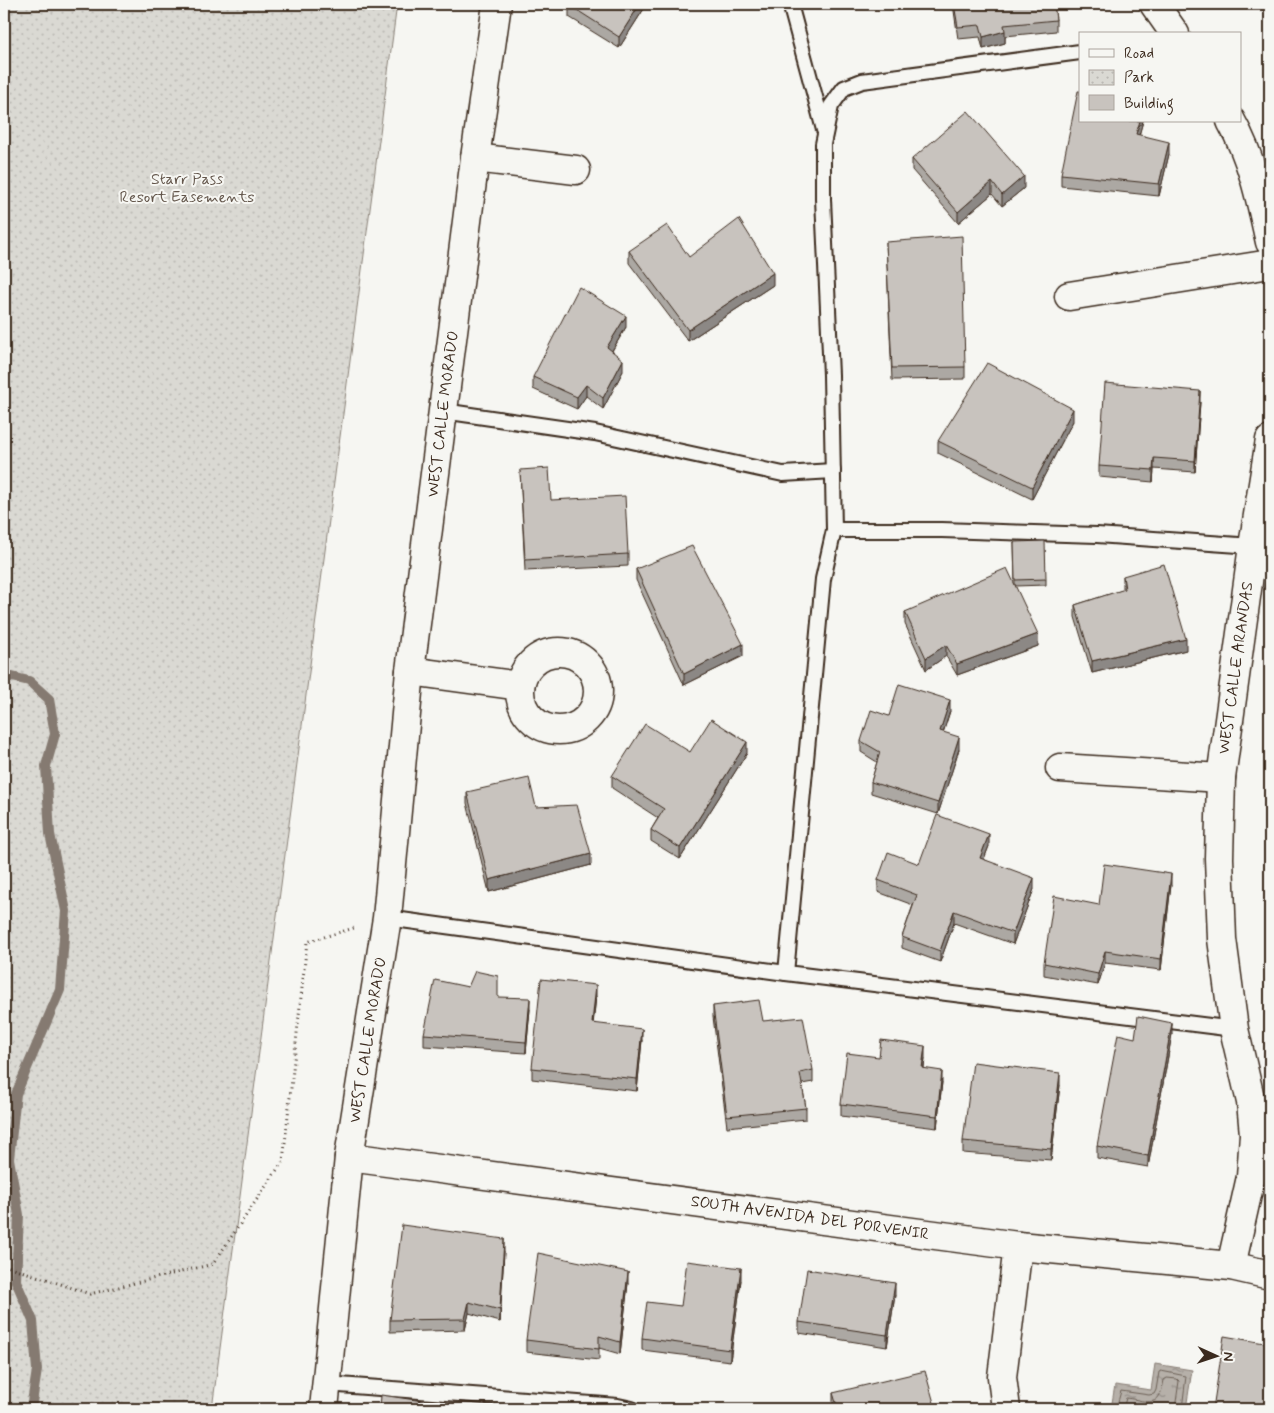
<svg xmlns="http://www.w3.org/2000/svg" width="1274" height="1413" viewBox="0 0 1274 1413" font-family="Mynerve,sans-serif">
<style>
.park{fill:url(#park-dots);stroke:#8a8278}
.water{fill:url(#water-ripples);stroke:#857a71}
.lines{fill:none;stroke-linecap:round;stroke-linejoin:round}
.shore{stroke:#6c6056;stroke-width:1}
.stream{stroke:#857a71;stroke-width:10}
.service-casing{stroke:#3b2a1e;stroke-width:18}
.minor-casing{stroke:#3b2a1e;stroke-width:31}
.path{stroke:#3b2a1e;stroke-width:3;stroke-dasharray:1 4;stroke-linecap:butt}
.service{stroke:#f6f6f2;stroke-width:14}
.minor{stroke:#f6f6f2;stroke-width:28}
.wall{fill:#aca8a3;stroke:#3b2a1e}
.shaded-wall{fill:#8c8885;stroke:#3b2a1e}
.building{fill:#c8c3be;stroke:#3b2a1e}
.labels{text-anchor:middle;dominant-baseline:central;stroke-width:4;stroke-linejoin:round;paint-order:stroke}
.park-label{font-size:16px;fill:#63564b;stroke:#f6f6f2}
.street-label{font-size:16px;fill:#3b2a1e;stroke:#f6f6f2}
</style>
<defs>
<pattern id="park-dots" width="8" height="8" patternUnits="userSpaceOnUse" patternTransform="scale(1.25)"><rect width="8" height="8" fill="#dad9d3"/><path d="M2 2h.1M6 6h.1" fill="none" stroke="#bcbab5" stroke-width="1.8" stroke-linecap="round"/></pattern>
<pattern id="water-ripples" width="26" height="14" patternUnits="userSpaceOnUse" patternTransform="scale(1.25)"><rect width="26" height="14" fill="#b6b0a9"/><path d="M2 4q2-2 4 0t4 0M15 11q2-2 4 0t4 0" fill="none" stroke="#958f89"/></pattern>
</defs>
<rect width="100%" height="100%" fill="#f6f6f2"/>
<filter id="ink" filterUnits="userSpaceOnUse"><feTurbulence type="fractalNoise" baseFrequency=".02" numOctaves="2"/><feDisplacementMap in="SourceGraphic" scale="10" xChannelSelector="R" yChannelSelector="G"/><feConvolveMatrix kernelMatrix="1 2 1 2 8 2 1 2 1" color-interpolation-filters="sRGB"/></filter>
<g filter="url(#ink)">
<polygon class="park" points="4,4 397,4 212,1409 4,1409"/>
<polygon class="water" points="1155,1364 1192,1370 1186,1409 1111,1409 1115,1385 1151,1390"/>
<g class="lines">
<g class="shore">
<polyline points="1116,1409 1121,1391 1149,1395 1154,1394 1156,1390 1159,1372 1161,1371 1186,1376 1182,1409"/>
<path d="M1123 1409 1126 1398C1150 1401 1159 1410 1164 1380L1167 1378 1177 1379 1179 1381 1175 1409"/>
</g>
<polyline class="stream" points="4,675 29,681 49,699 55,734 46,766 50,834 66,911 60,990 16,1094 9,1159 19,1215 16,1281 33,1321 37,1370 31,1409"/>
<defs>
<g id="service">
<polyline points="790,4 824,130"/>
<polyline points="443,411 595,433 783,474 833,471"/>
<polyline points="834,530 942,530 1097,535 1253,546"/>
<polyline points="387,918 786,973 1234,1029"/>
<polyline points="786,973 823,579 834,530 831,375 823,199 823,144 831,106 844,88 862,81 1080,52"/>
<polyline points="326,1384 618,1406 632,1409"/>
</g>
<g id="minor">
<polyline points="1154,4 1175,34"/>
<path d="M1231 121C1252 158 1261 201 1270 242"/>
<polyline points="475,158 576,170"/>
<polyline points="1069,296 1270,264"/>
<circle cx="559" cy="691" r="39"/>
<polyline points="410,671 520,686"/>
<polyline points="1060,768 1221,778"/>
<polyline points="349,1157 1018,1246 1231,1266 1270,1275"/>
<polyline points="1231,1266 1251,1177 1254,1134 1251,1102 1234,1029 1222,939 1219,858 1221,778 1253,546 1270,440"/>
<polyline points="324,1409 349,1157 387,918 410,671 475,158 497,4"/>
<polyline points="1006,1409 1002,1377 1018,1246"/>
</g>
</defs>
<use href="#service" class="service-casing"/>
<use href="#minor" class="minor-casing"/>
<polyline class="path" points="4,1265 90,1294 213,1264 283,1161 307,942 354,928"/>
<use href="#service" class="service"/>
<use href="#minor" class="minor"/>
</g>
<g class="wall">
<polygon points="570,4 647,4 619,48 569,17 569,5"/>
<polygon points="953,4 1054,4 1056,20 1056,31 1005,36 1005,43 983,49 980,37 958,39"/>
<polygon points="1143,121 1139,135 1169,154 1159,196 1061,186 1061,174"/>
<polygon points="912,159 1024,188 1002,206 992,194 958,223 912,170"/>
<polygon points="886,242 965,367 965,379 892,380"/>
<polygon points="629,251 689,257 773,285 688,341 629,263"/>
<polygon points="626,327 612,351 623,371 603,409 586,396 577,409 533,389 533,377"/>
<polygon points="1200,402 1195,472 1154,469 1153,482 1099,477 1099,466"/>
<polygon points="1073,421 1032,499 938,453 938,441"/>
<polygon points="520,470 551,500 628,554 628,566 525,571"/>
<polygon points="1014,542 1046,579 1046,585 1015,586 1038,646 957,675 946,656 926,670 905,624 905,612 1015,586"/>
<polygon points="636,569 743,656 684,685 636,580"/>
<polygon points="1123,576 1186,650 1092,673 1075,617 1075,605 1123,590"/>
<polygon points="950,711 943,732 959,749 938,814 871,793 871,782 877,762 861,752 861,741 889,716"/>
<polygon points="690,752 747,753 680,859 651,841 651,830 658,818 612,788 612,776"/>
<polygon points="467,792 536,807 591,865 489,892 467,803"/>
<polygon points="989,846 984,859 1034,889 1013,944 954,923 940,962 902,948 902,937 913,905 878,892 878,880 919,864"/>
<polygon points="1171,885 1161,970 1105,963 1098,985 1044,975 1044,963 1099,905"/>
<polygon points="596,996 593,1023 642,1040 637,1091 532,1079 532,1068"/>
<polygon points="498,997 530,1009 526,1053 424,1046 424,1034"/>
<polygon points="713,1006 763,1021 813,1070 813,1082 802,1084 806,1108 806,1119 727,1127 713,1017"/>
<polygon points="1172,1034 1148,1167 1097,1158 1097,1146 1135,1038"/>
<polygon points="879,1057 925,1058 924,1068 942,1082 937,1128 841,1116 841,1104"/>
<polygon points="1060,1085 1051,1160 963,1153 963,1141"/>
<polygon points="504,1251 500,1322 469,1313 465,1330 390,1332 390,1320"/>
<polygon points="741,1280 730,1361 642,1350 642,1338 681,1306"/>
<polygon points="628,1283 620,1354 599,1348 599,1360 526,1352 526,1340"/>
<polygon points="895,1295 887,1347 799,1333 799,1322"/>
<polygon points="833,1393 934,1409 835,1409 833,1405"/>
</g>
<g class="shaded-wall">
<polygon points="640,4 647,4 619,48 619,37"/>
<polygon points="1005,31 1005,43 983,49 983,37"/>
<polygon points="1140,121 1143,121 1136,146 1136,134"/>
<polygon points="1169,142 1169,154 1159,196 1159,184"/>
<polygon points="1024,176 1024,188 1002,206 1002,195"/>
<polygon points="992,182 992,194 958,223 958,212"/>
<polygon points="773,273 773,285 688,341 688,330"/>
<polygon points="626,316 626,327 607,359 607,347"/>
<polygon points="623,360 623,371 603,409 603,398"/>
<polygon points="586,385 586,396 577,409 577,397"/>
<polygon points="1200,391 1200,402 1195,472 1195,461"/>
<polygon points="1073,409 1073,421 1032,499 1032,487"/>
<polygon points="1154,458 1154,469 1153,482 1153,470"/>
<polygon points="1038,634 1038,646 957,675 957,664"/>
<polygon points="1186,639 1186,650 1092,673 1092,661"/>
<polygon points="743,644 743,656 684,685 684,674"/>
<polygon points="946,645 946,656 926,670 926,658"/>
<polygon points="950,700 950,711 940,743 940,731"/>
<polygon points="959,737 959,749 938,814 938,803"/>
<polygon points="747,742 747,753 680,859 680,848"/>
<polygon points="989,834 989,846 980,869 980,858"/>
<polygon points="591,854 591,865 489,892 489,880"/>
<polygon points="1171,874 1171,885 1161,970 1161,959"/>
<polygon points="1034,878 1034,889 1013,944 1013,933"/>
<polygon points="954,911 954,923 940,962 940,951"/>
<polygon points="1105,951 1105,963 1098,985 1098,974"/>
<polygon points="596,985 596,996 592,1035 592,1023"/>
<polygon points="530,998 530,1009 526,1053 526,1042"/>
<polygon points="1172,1023 1172,1034 1148,1167 1148,1156"/>
<polygon points="642,1029 642,1040 637,1091 637,1079"/>
<polygon points="925,1046 925,1058 922,1080 922,1068"/>
<polygon points="942,1071 942,1082 937,1128 937,1116"/>
<polygon points="1060,1073 1060,1085 1051,1160 1051,1149"/>
<polygon points="504,1239 504,1251 500,1322 500,1310"/>
<polygon points="741,1268 741,1280 730,1361 730,1350"/>
<polygon points="628,1272 628,1283 620,1354 620,1342"/>
<polygon points="895,1283 895,1295 887,1347 887,1335"/>
<polygon points="469,1302 469,1313 465,1330 465,1319"/>
<polygon points="934,1403 934,1409 913,1409"/>
</g>
<g class="building">
<polygon points="570,4 640,4 619,37 569,5"/>
<polygon points="954,4 1054,4 1056,20 1004,25 1005,31 983,37 980,25 958,27"/>
<polygon points="1078,91 1080,91 1080,121 1140,121 1136,134 1169,142 1159,184 1061,174"/>
<polygon points="968,111 1024,176 1002,195 992,182 958,212 912,159"/>
<polygon points="739,219 773,273 688,330 629,251 667,225 689,257"/>
<polygon points="962,236 965,367 892,368 886,242"/>
<polygon points="579,287 626,316 607,347 623,360 603,398 586,385 577,397 533,377"/>
<polygon points="987,363 1073,409 1032,487 938,441"/>
<polygon points="1105,383 1200,391 1195,461 1154,458 1153,470 1099,466"/>
<polygon points="549,468 551,500 625,496 628,554 525,560 520,470"/>
<polygon points="1045,541 1046,579 1015,580 1014,542"/>
<polygon points="692,546 743,644 684,674 636,569"/>
<polygon points="1164,564 1186,639 1092,661 1075,605 1125,589 1123,576"/>
<polygon points="1007,568 1038,634 957,664 946,645 926,658 905,612"/>
<polygon points="899,684 950,700 940,731 959,737 938,803 871,782 880,752 861,741 871,710 889,716"/>
<polygon points="711,719 747,742 680,848 651,830 664,809 612,776 645,724 690,752"/>
<polygon points="529,778 536,807 577,805 591,854 489,880 467,792"/>
<polygon points="937,815 989,834 980,858 1034,878 1013,933 954,911 940,951 902,937 917,895 878,880 888,852 919,864"/>
<polygon points="1104,864 1171,874 1161,959 1105,951 1098,974 1044,963 1054,896 1099,905"/>
<polygon points="475,971 498,976 498,997 530,998 526,1042 424,1034 435,980 468,987"/>
<polygon points="541,979 596,985 592,1023 642,1029 637,1079 532,1068"/>
<polygon points="759,1000 763,1021 803,1017 813,1070 800,1073 806,1108 727,1116 713,1006"/>
<polygon points="1138,1016 1172,1023 1148,1156 1097,1146 1118,1034 1135,1038"/>
<polygon points="881,1040 925,1046 922,1068 942,1071 937,1116 841,1104 847,1053 879,1057"/>
<polygon points="973,1062 1060,1073 1051,1149 963,1141"/>
<polygon points="402,1225 504,1239 500,1310 469,1302 465,1319 390,1320"/>
<polygon points="538,1253 628,1272 620,1342 599,1336 599,1349 526,1340"/>
<polygon points="687,1261 741,1268 730,1350 642,1338 647,1302 681,1306"/>
<polygon points="807,1269 895,1283 887,1335 799,1322"/>
<polygon points="1224,1336 1270,1344 1270,1397 1268,1409 1213,1409"/>
<polygon points="925,1371 934,1403 913,1409 838,1409 833,1393"/>
<polygon points="381,1395 472,1408 472,1409 380,1409"/>
</g>
</g>
<g class="labels">
<g class="park-label">
<text x="187" y="179">Starr Pass<tspan x="187" dy="18">Resort Easements</tspan></text>
</g>
<g class="street-label">
<text transform="translate(443 414) rotate(-83)">WEST CALLE MORADO</text>
<text transform="translate(1236 668) rotate(-82)">WEST CALLE ARANDAS</text>
<text transform="translate(368 1040) rotate(-81)">WEST CALLE MORADO</text>
<text transform="translate(810 1218) rotate(8)">SOUTH AVENIDA DEL PORVENIR</text>
</g>
</g>
<rect width="1274" height="1413" fill="none" stroke="#f6f6f2" stroke-width="20"/>
<rect x="10" y="10" width="1254" height="1393" fill="none" stroke="#3b2a1e" stroke-width="2" filter="url(#ink)"/>
<rect x="1079" y="32" width="162" height="90" fill="#f6f6f2" stroke="#aba49d"/>
<rect x="1089" y="49" width="25" height="8" fill="#f6f6f2" stroke="#aba49d"/>
<text x="1124" y="58" font-size="15" fill="#3b2a1e">Road</text>
<rect x="1089" y="70" width="25" height="15" fill="url(#park-dots)" stroke="#aba49d"/>
<text x="1124" y="82" font-size="15" fill="#3b2a1e">Park</text>
<rect x="1089" y="95" width="25" height="15" fill="#c8c3be" stroke="#aba49d"/>
<text x="1124" y="108" font-size="15" fill="#3b2a1e">Building</text>
<g transform="translate(1216 1356) rotate(93)" stroke="#f6f6f2" stroke-width="4" paint-order="stroke">
<path d="M0-4L9 19L0 12L-9 19Z" fill="#3b2a1e"/>
<text y="-8" font-size="14" font-weight="bold" text-anchor="middle" fill="#3b2a1e">N</text>
</g>
</svg>
